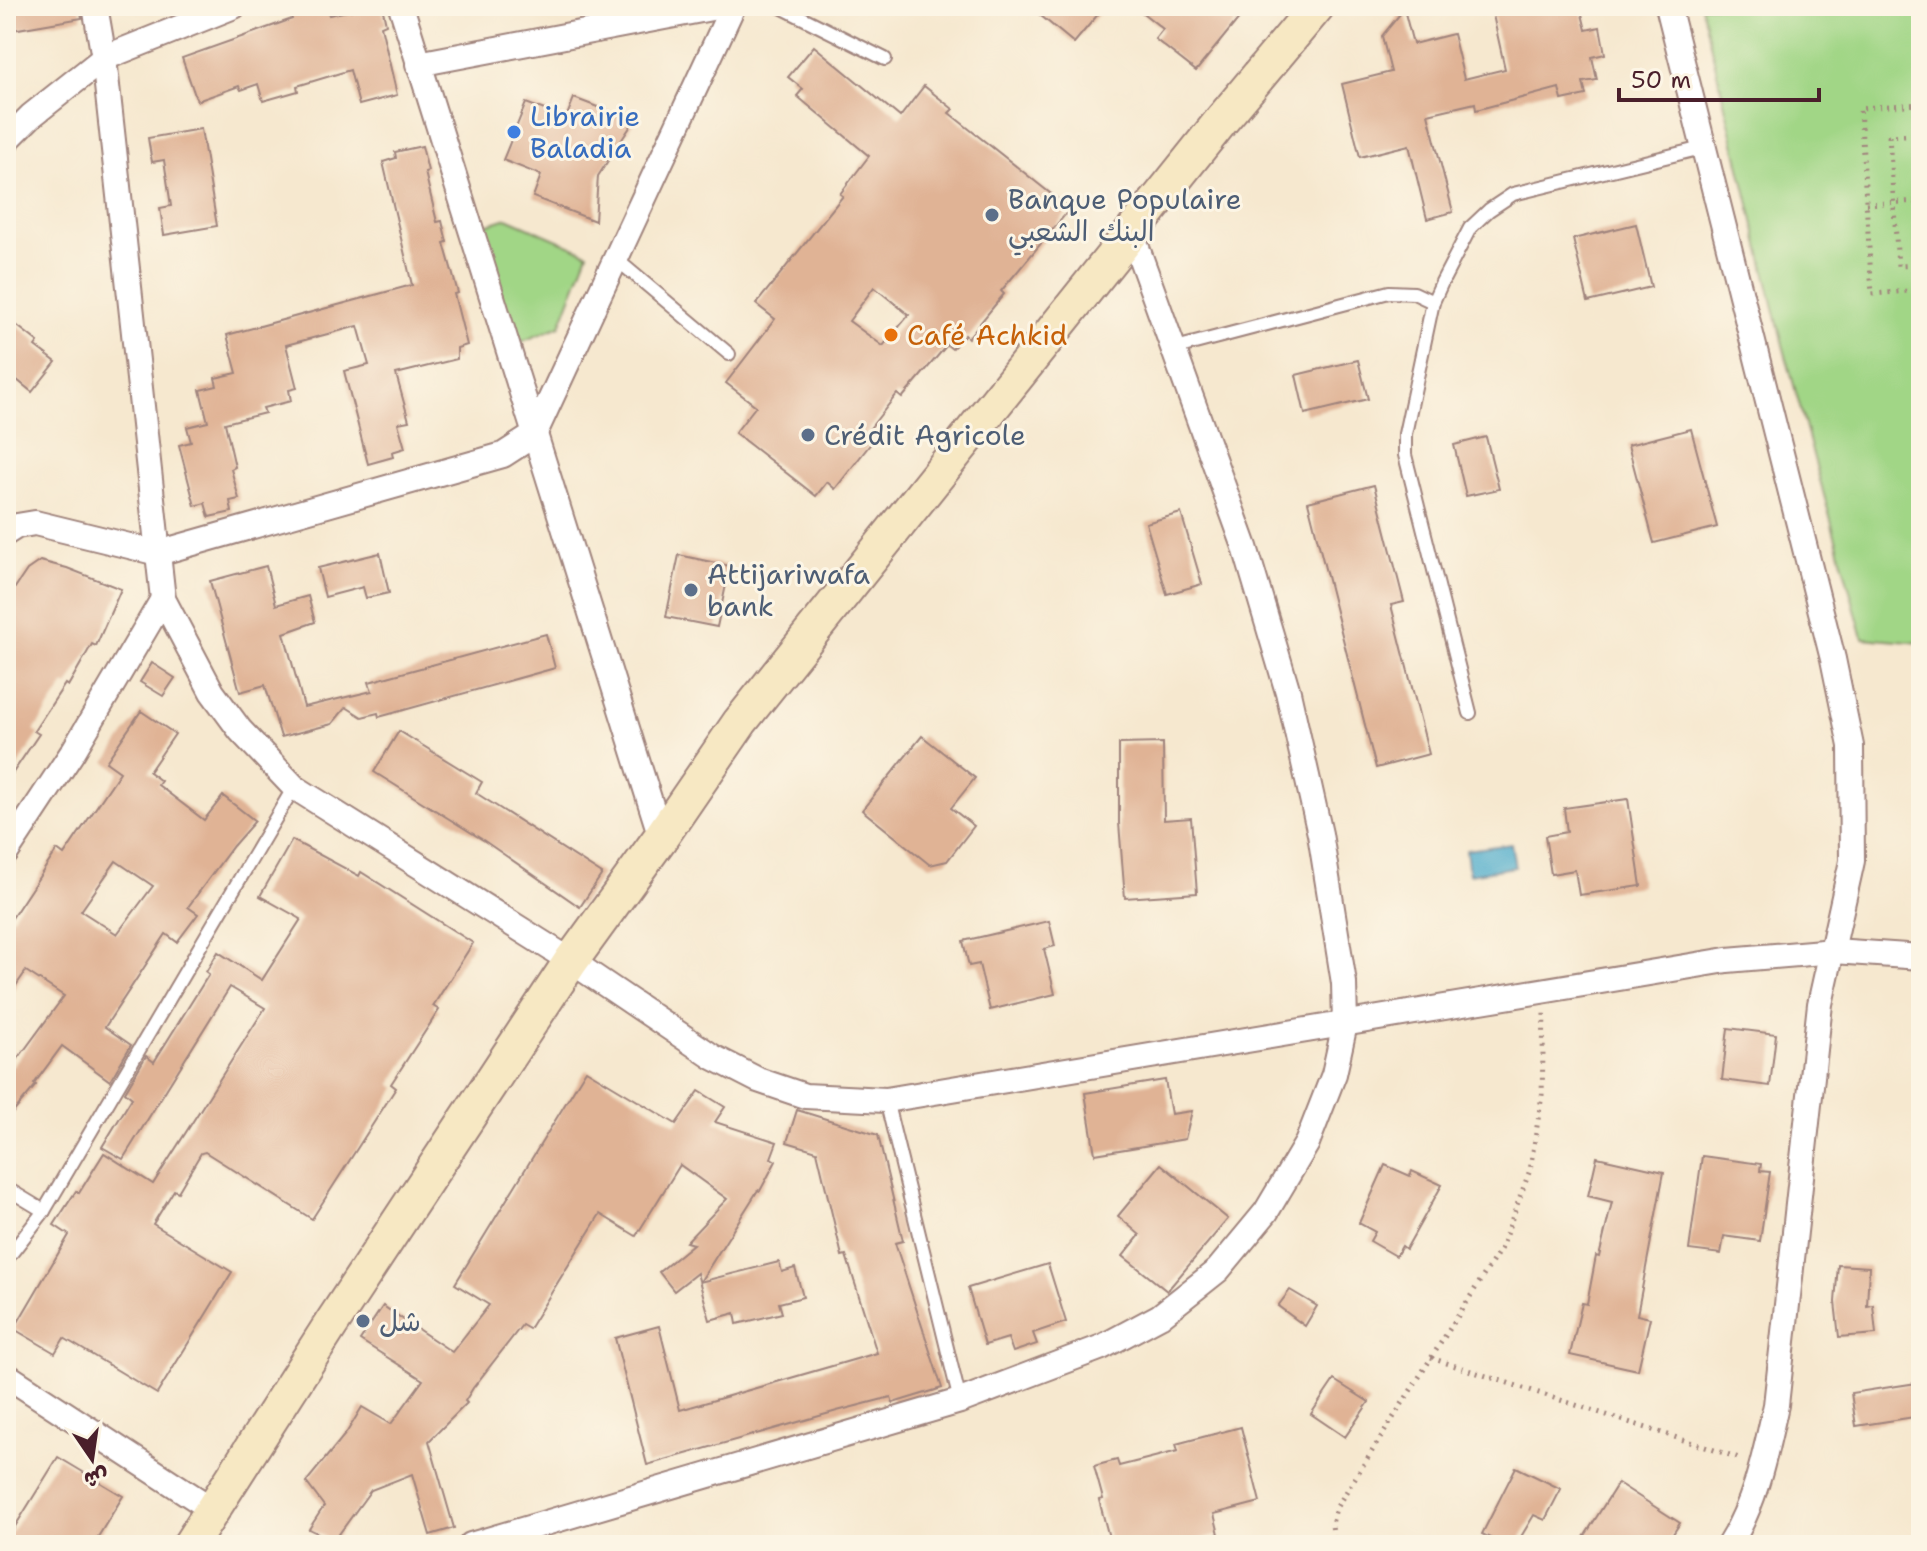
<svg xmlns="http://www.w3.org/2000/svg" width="1927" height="1551" viewBox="0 0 1927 1551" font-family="'Shantell Sans','Playpen Sans Arabic',sans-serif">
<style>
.green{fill:#a1d686;stroke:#767a58;stroke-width:2}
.water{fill:#4eaccc;stroke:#4c667c;stroke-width:2}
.building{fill:#e0b395;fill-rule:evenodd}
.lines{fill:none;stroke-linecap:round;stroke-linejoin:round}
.service-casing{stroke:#a0847d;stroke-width:16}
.minor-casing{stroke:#a0847d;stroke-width:28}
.secondary-casing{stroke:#a0847d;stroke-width:38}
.path{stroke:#a0847d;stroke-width:5;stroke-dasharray:2 6;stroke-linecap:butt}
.service{stroke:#fff;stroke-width:12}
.minor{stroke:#fff;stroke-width:24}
.secondary{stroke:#f7e8c3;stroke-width:34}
.shop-dot{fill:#3f7fe0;stroke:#fcf5e5;stroke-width:3}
.service-dot{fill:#5c6f8a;stroke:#fcf5e5;stroke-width:3}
.food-dot{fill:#e8710a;stroke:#fcf5e5;stroke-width:3}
.labels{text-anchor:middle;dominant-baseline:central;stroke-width:6;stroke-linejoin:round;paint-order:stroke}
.shop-label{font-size:28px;fill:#366cbe;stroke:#fcf5e5;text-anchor:start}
.service-label{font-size:28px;fill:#4e5e75;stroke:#fcf5e5;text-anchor:start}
.food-label{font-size:28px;fill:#c56008;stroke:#fcf5e5;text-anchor:start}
</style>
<rect width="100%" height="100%" fill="#fcf5e5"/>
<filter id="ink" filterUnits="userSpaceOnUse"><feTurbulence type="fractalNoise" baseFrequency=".0125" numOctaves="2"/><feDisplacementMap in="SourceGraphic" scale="16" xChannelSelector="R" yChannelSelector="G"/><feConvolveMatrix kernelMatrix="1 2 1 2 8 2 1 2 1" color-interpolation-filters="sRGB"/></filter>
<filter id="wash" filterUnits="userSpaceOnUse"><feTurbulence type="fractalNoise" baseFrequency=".006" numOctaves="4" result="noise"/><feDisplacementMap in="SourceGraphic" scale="32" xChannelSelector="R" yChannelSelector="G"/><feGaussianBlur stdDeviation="1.8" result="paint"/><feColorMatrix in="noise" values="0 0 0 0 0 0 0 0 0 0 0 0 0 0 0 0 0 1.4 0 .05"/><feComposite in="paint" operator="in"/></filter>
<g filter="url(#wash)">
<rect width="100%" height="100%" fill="#f6e8cf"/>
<g class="green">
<polygon points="1701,6 1921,6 1921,643 1863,638 1783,345"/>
<polygon points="507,218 588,253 560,326 514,345 483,226"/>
</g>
<polygon class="water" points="1511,844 1515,867 1469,874 1466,850"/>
<g id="blocks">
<g class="building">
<polygon points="8,6 80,6 82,18 12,30"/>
<polygon points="305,6 326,6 329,15 370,6 382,6 386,24 381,26 397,95 359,105 350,70 297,86 298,91 263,101 258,84 241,90 239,86 197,101 182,58 292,19 290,10"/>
<polygon points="1029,6 1105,6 1074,43"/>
<polygon points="1134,6 1249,6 1196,71 1155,39 1163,29"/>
<polygon points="1491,6 1580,6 1586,30 1600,27 1605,54 1592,57 1597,80 1583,82 1586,95 1562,100 1559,88 1476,110 1475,103 1428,114 1453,212 1427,219 1409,145 1360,157 1342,84 1391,72 1382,36 1404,9 1413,44 1453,34 1464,79 1505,69"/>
<path d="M814 46 900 117 924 86 953 109 949 113 1070 209 1001 291 1004 294 968 338 965 335 952 349 947 345 902 398 897 394 864 436 872 442 835 489 827 482 816 496 735 433 756 406 726 383 775 319 756 304 843 196 840 194 869 156 797 96 803 89 788 77ZM874 287 909 315 883 346 849 321Z"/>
<polygon points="574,98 634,121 598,176 595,221 533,197 541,175 503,160 526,103 566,118"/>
<polygon points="201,129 217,226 164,235 160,208 171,206 164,160 152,162 148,138"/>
<polygon points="422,146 428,171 425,172 437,222 442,221 447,242 444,243 458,293 454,294 467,345 457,348 457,359 396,374 409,421 398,423 405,448 392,452 393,457 368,464 344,371 369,365 358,326 286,345 297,388 289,390 291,401 263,408 265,413 225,423 235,467 231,469 239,499 230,501 232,512 209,517 205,503 195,506 179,445 191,442 187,427 208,422 200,390 217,386 215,378 237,373 227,335 412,285 383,162 396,158 395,152"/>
<polygon points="1636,224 1651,287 1588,302 1573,239"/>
<polygon points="6,317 38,342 35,346 56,362 32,392 6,371"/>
<polygon points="1358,360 1368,399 1305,414 1296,375"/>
<polygon points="1691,429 1717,527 1654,543 1628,445"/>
<polygon points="1486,437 1499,489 1466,496 1454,445"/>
<polygon points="1374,485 1404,602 1391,605 1429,754 1376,768 1308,502"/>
<polygon points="1181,513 1202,584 1167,594 1146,523"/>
<polygon points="380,553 389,593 366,598 363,587 325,597 318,568"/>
<polygon points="679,555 730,566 717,627 666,617"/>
<polygon points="40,561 67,568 121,589 96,646 92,644 68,686 65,684 34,731 39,734 6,783 6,601 27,570"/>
<polygon points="266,566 276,605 308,596 315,622 284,633 304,707 372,691 369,682 546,634 555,668 379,717 378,713 362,717 346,707 332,724 281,737 265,685 240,692 210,581"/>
<polygon points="152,663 175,678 163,696 140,682"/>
<path d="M141 711 175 734 149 772 161 781 158 785 204 820 223 796 255 821 233 846 188 907 198 914 177 942 166 934 105 1027 131 1045 110 1081 62 1046 34 1084 36 1085 6 1121V1075L64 996 26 971 6 1000V927L57 850 64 855 120 772 106 762ZM116 861 153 886 117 934 81 911Z"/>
<polygon points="399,731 482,782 476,793 602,874 580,907 483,840 374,772"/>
<polygon points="922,736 975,778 951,808 974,826 947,861 930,865 862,810"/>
<polygon points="1163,743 1164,820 1191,818 1197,893 1125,898 1119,823 1119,744"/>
<polygon points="1628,799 1641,886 1579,895 1575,870 1551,874 1545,836 1567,832 1564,808"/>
<polygon points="292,840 359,876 361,872 473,943 433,1006 439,1010 391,1084 396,1088 312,1219 205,1152 201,1153 178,1192 174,1190 153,1224 232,1272 157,1394 64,1338 55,1353 14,1329 69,1235 54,1225 76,1191 79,1193 104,1153 153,1184 265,1008 230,987 123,1159 102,1147 132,1098 125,1092 146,1056 154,1062 209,974 206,972 218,952 262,980 301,919 260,896"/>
<polygon points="1049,921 1055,946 1044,949 1055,994 990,1010 979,964 969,966 963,941"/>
<polygon points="1728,1028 1776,1034 1770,1086 1722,1080"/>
<polygon points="586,1070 676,1124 699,1091 725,1107 715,1122 777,1142 771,1158 776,1161 760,1191 758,1190 700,1282 779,1262 782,1272 795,1268 803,1297 779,1303 782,1313 737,1324 735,1313 710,1320 697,1273 674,1291 659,1272 693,1244 686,1242 727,1199 680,1165 636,1236 600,1214 529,1329 522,1325 473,1388 465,1401 467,1403 429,1441 454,1528 430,1535 412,1474 371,1490 334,1541 309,1529 324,1506 306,1482 347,1432 362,1407 391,1424 423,1380 360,1340 383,1306 452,1352 489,1305 455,1284"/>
<polygon points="1165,1080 1171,1114 1192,1111 1185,1139 1095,1154 1085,1093"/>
<polygon points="797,1110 878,1135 903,1241 895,1243 942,1388 893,1403 891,1397 837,1411 647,1465 615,1338 659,1326 680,1410 877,1353 846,1255 842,1256 817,1151 787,1142"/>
<polygon points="1702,1156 1761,1164 1760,1171 1770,1172 1760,1241 1724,1236 1721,1254 1689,1250"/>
<polygon points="1597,1157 1664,1172 1637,1315 1650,1318 1638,1370 1570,1355 1582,1303 1587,1304 1596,1256 1599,1257 1612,1202 1588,1196"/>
<polygon points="1161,1164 1228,1219 1167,1291 1123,1256 1140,1235 1118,1216"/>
<polygon points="1385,1165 1410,1176 1412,1171 1442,1185 1406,1249 1402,1246 1396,1256 1370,1241 1375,1232 1359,1223"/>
<polygon points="1048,1264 1066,1322 1033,1333 1037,1344 1013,1352 1008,1338 985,1345 968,1288"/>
<polygon points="1838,1265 1869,1267 1867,1306 1873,1305 1876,1334 1839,1337 1835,1302"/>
<polygon points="1290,1290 1317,1306 1305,1326 1278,1306"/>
<polygon points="1334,1380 1369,1402 1345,1437 1311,1414"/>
<polygon points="1917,1383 1921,1416 1856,1426 1851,1393"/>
<polygon points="1241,1427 1260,1502 1214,1514 1219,1534 1178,1545 1111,1545 1099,1500 1103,1499 1094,1466 1117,1460 1119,1466 1178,1451 1176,1444"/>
<polygon points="58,1457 123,1496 93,1545 6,1545 6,1541"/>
<polygon points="1516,1467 1561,1489 1545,1520 1534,1515 1516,1545 1504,1545 1482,1534"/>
<polygon points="1618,1483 1680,1523 1666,1545 1579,1545"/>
</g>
</g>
</g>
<g filter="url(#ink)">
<use href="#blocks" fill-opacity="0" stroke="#a0847d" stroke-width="2"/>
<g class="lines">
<defs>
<g id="service">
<polyline points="779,6 885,59"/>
<polyline points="616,259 729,354"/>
<polyline points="1172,349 1389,292 1414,293 1433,302"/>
<polyline points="1470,713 1405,455 1405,434 1433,302 1442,282 1470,228 1489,210 1513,194 1702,148"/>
<polyline points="886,1100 960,1401"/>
<polyline points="6,1188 44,1211"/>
<polyline points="6,1260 44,1211 294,787"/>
</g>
<g id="minor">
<polyline points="95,6 104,58 163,599 212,692 240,730 294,787 571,961 713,1057 758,1080 805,1096 886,1100 1727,960 1834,951 1921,957"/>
<polyline points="401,6 661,837"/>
<path d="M1668 6 1833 659 1851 746 1852 861 1820 1004 1776 1405C1765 1454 1756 1502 1729 1545"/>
<polyline points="418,64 722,6"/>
<polyline points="6,141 31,116 104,58 234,6"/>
<polyline points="6,533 17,526 35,523 158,553 503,455 534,435 733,6"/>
<polyline points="6,853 74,750 163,599"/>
<polyline points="6,1375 213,1510"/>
<polyline points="471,1545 960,1401 1102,1347 1160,1316 1218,1270 1266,1212 1307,1143 1334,1074 1345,1024 1344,983 1320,834 1288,692 1245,547 1132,234"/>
</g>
<polyline id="secondary" points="190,1545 330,1326 571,961 661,837 740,722 1221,121 1317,6"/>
</defs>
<use href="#service" class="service-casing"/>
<use href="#minor" class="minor-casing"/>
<use href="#secondary" class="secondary-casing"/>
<g class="path">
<polyline points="1921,104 1860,108 1872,294 1921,290"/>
<polyline points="1921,134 1889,136 1898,266 1921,265"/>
<polyline points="1866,204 1921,201"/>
<polyline points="1431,1358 1739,1458"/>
<polyline points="1334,1545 1332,1524 1336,1508 1501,1248 1530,1170 1542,1095 1544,1013"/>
</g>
<use href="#service" class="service"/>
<use href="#minor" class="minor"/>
<use href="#secondary" class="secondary"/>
</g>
</g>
<circle class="shop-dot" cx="514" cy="132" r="8"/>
<g class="service-dot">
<circle cx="992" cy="215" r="8"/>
<circle cx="808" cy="435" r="8"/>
<circle cx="691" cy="590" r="8"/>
<circle cx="363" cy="1321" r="8"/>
</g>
<circle class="food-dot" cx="891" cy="335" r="8"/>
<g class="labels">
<g class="shop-label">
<text x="530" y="116">Librairie<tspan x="530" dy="32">Baladia</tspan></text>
</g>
<g class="service-label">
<text x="1008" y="199">Banque Populaire<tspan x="1008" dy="32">البنك الشعبي</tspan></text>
<text x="824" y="435">Crédit Agricole</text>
<text x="707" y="574">Attijariwafa<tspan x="707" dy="32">bank</tspan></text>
<text x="379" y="1321">شل</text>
</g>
<g class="food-label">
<text x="907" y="335">Café Achkid</text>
</g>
</g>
<rect width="1927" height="1551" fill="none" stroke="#fcf5e5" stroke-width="32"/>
<g transform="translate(92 1459) rotate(167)" stroke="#fcf5e5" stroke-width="6" paint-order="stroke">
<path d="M0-6L14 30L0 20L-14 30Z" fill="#4a1f2b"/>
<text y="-12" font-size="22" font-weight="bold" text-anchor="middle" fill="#4a1f2b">ش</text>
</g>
<path d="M1619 88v12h200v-12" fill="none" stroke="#4a1f2b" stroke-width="4"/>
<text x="1631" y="88" font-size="24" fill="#4a1f2b" stroke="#fcf5e5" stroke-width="6" paint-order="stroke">50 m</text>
</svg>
